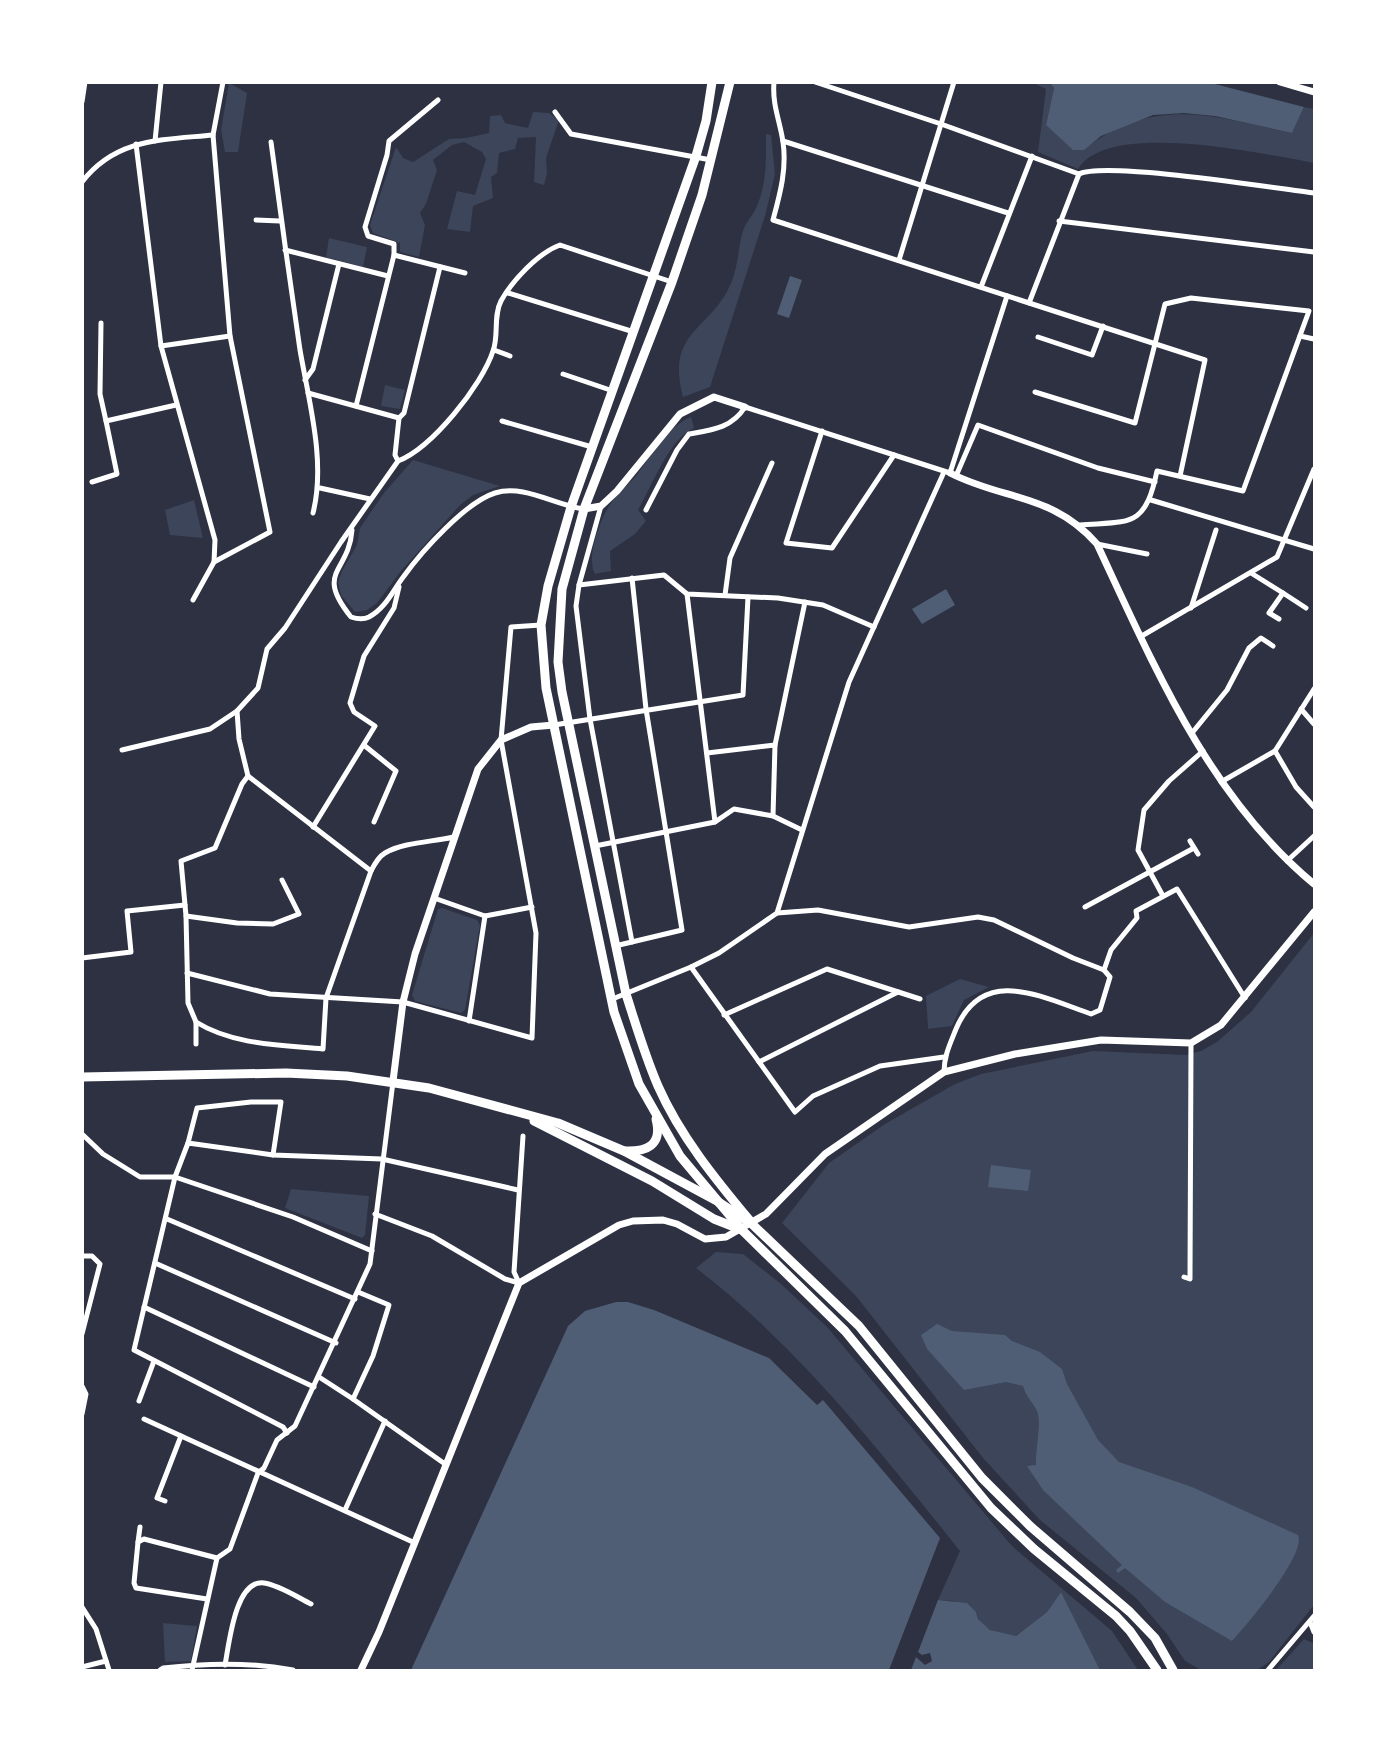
<svg xmlns="http://www.w3.org/2000/svg" width="1397" height="1753" viewBox="0 0 1397 1753" font-family="Quicksand,sans-serif">
<style>
.green{fill:#3c4559}
.water{fill:#4f5d75}
.lines{fill:none;stroke-linecap:round;stroke-linejoin:round}
.minor{stroke:#fff;stroke-width:5}
.tertiary{stroke:#fff;stroke-width:7}
.primary{stroke:#fff;stroke-width:9}
.trunk{stroke:#fff;stroke-width:9}
</style>
<rect width="100%" height="100%" fill="#2d3142"/>
<g class="green">
<polygon points="229,83 247,93 238,152 225,152 221,130"/>
<path d="M1033 83H1050L1054 88 1046 125 1084 149C1157 95 1211 116 1292 133L1304 107 1314 109V163C1264 154 1108 119 1078 169L1038 152 1046 89Z"/>
<polygon points="533,112 549,113 559,120 546,158 547,173 544,185 534,182 536,137 518,138 515,149 499,153 497,173 491,177 493,198 473,206 470,232 447,229 457,191 475,195 486,159 482,152 464,142 452,145 433,160 437,170 426,204 420,213 425,225 419,257 400,252 400,243 373,233 370,225 396,147 403,158 413,162 449,139 466,138 489,133 490,116 501,115 505,123 528,128"/>
<path d="M766 134 771 135 775 174 765 216 710 387 683 397C665 330 711 331 731 283 738 267 738 250 742 234 745 222 753 216 757 206 767 183 766 158 766 134Z"/>
<polygon points="329,238 367,247 363,267 326,257"/>
<polygon points="385,385 405,390 400,409 381,406"/>
<path d="M691 417 694 428C669 439 652 486 638 510L646 521 635 534 610 551 611 571 595 574C586 559 599 523 608 508 614 497 626 487 635 477 651 457 666 427 691 417Z"/>
<polygon points="413,460 500,486 473,495 460,505 401,571 377,603 367,610 355,612 341,595 338,582 342,571 357,545 360,528 384,493"/>
<polygon points="194,500 203,538 170,535 165,510"/>
<polygon points="442,908 477,920 480,925 465,1010 461,1013 415,1001 412,995 438,909"/>
<polygon points="1314,933 1314,1605 1269,1662 1257,1670 1201,1670 1185,1661 1167,1634 1136,1598 1040,1520 983,1458 856,1296 782,1223 829,1163 885,1124 955,1084 981,1074 1093,1051 1186,1055 1201,1051 1217,1042 1251,1012"/>
<polygon points="960,979 989,987 964,1000 952,1026 928,1029 926,996"/>
<polygon points="291,1189 369,1196 365,1235 362,1238 285,1208"/>
<path d="M716 1252 743 1254 780 1283 827 1327 1012 1546 1112 1631 1138 1670H1100L1061 1592 1047 1612 1016 1636C999 1634 980 1630 976 1612L954 1601 938 1600 960 1551C879 1450 799 1347 696 1268Z"/>
<polygon points="163,1623 197,1626 191,1661 165,1662"/>
<polygon points="1304,1639 1313,1643 1314,1670 1276,1670"/>
</g>
<g class="water">
<polygon points="1050,83 1211,83 1304,107 1292,133 1215,116 1184,113 1153,115 1101,136 1084,150 1073,150 1046,125 1054,88"/>
<polygon points="790,276 802,280 789,318 777,314"/>
<polygon points="946,589 955,605 922,624 912,609"/>
<polygon points="991,1165 1031,1170 1028,1191 988,1187"/>
<polygon points="616,1302 628,1302 654,1310 769,1358 817,1405 823,1400 940,1538 889,1670 411,1670 568,1326 585,1311"/>
<path d="M937 1324 952 1331 1005 1335 1012 1341 1040 1352 1062 1369 1067 1384 1098 1440 1119 1462 1192 1487 1298 1535C1307 1554 1246 1626 1232 1641L1165 1602 1125 1568 1118 1573 1116 1570 1122 1565 1043 1490 1027 1466 1036 1465C1035 1451 1042 1423 1037 1411 1033 1402 1027 1399 1023 1386L1006 1382 964 1390 927 1349 921 1335Z"/>
<polygon points="1061,1592 1100,1670 911,1670 916,1657 925,1665 932,1661 930,1653 922,1655 918,1652 938,1600 967,1603 976,1612 978,1619 990,1630 1016,1636 1047,1612"/>
</g>
<g class="lines">
<g class="minor">
<path d="M774 82C772 105 780 121 783 142 787 169 780 194 773 220L1205 360 1180 476"/>
<path d="M815 82 941 124 1079 174C1106 161 1274 188 1314 193"/>
<polyline points="82,102 85,82"/>
<polyline points="555,112 571,134 711,160"/>
<polyline points="155,141 161,82"/>
<polyline points="783,141 1008,213"/>
<path d="M271 142C280 211 290 281 300 350 309 402 326 462 313 513"/>
<polyline points="136,144 161,346 215,540 214,562 193,600"/>
<path d="M82 182C116 138 162 140 213 135"/>
<polyline points="256,220 280,221"/>
<polyline points="1059,221 1314,252"/>
<polyline points="285,250 388,276"/>
<polyline points="394,255 394,244 368,236 365,227 387,155 389,141 438,100"/>
<polyline points="899,260 954,82"/>
<polyline points="981,287 1032,156"/>
<polyline points="508,293 634,332"/>
<polyline points="1029,303 1079,174"/>
<polyline points="101,323 100,394 106,421"/>
<polyline points="1300,336 1314,339"/>
<polyline points="1038,337 1092,355 1103,326"/>
<polyline points="161,346 230,336"/>
<polyline points="494,350 510,356"/>
<polyline points="563,374 613,391"/>
<polyline points="305,380 313,369 339,264"/>
<path d="M1035 392 1135 423 1165 304 1191 298 1309 311 1243 491 1157 471C1145 528 1131 521 1080 525"/>
<path d="M308 393 399 418 395 455 398 461C432 448 482 385 493 351 499 336 493 316 501 301 512 281 538 253 560 245L672 282"/>
<polyline points="356,406 394,255 465,273"/>
<polyline points="399,418 404,413 440,267"/>
<polyline points="502,421 592,447"/>
<polyline points="822,431 786,543 832,548 894,455"/>
<polyline points="956,476 978,425 1098,468 1155,482"/>
<polyline points="92,482 117,474 106,421 176,405"/>
<polyline points="320,488 370,499"/>
<polyline points="1151,500 1314,549"/>
<polyline points="601,506 579,585 576,606 590,719 632,942"/>
<path d="M646 510 677 450 689 434C712 430 732 428 745 407L950 473 1007 296"/>
<path d="M352 530C349 573 314 571 351 617 357 619 363 620 369 617 386 608 393 590 404 576 422 551 466 502 495 493 524 484 554 505 584 509"/>
<polyline points="1097,544 1147,554"/>
<polyline points="214,562 270,532 230,336 213,135 223,82"/>
<polyline points="1251,573 1283,593 1269,613 1279,619"/>
<polyline points="579,585 664,575 687,594 778,598 823,605 874,627"/>
<polyline points="1283,593 1306,608"/>
<polyline points="687,594 715,822"/>
<polyline points="725,595 730,558 772,463"/>
<polyline points="1191,608 1216,530"/>
<polyline points="1140,637 1277,557 1314,469"/>
<polyline points="1301,709 1314,724"/>
<polyline points="554,725 743,695 748,597"/>
<polyline points="1192,733 1227,690 1249,648 1261,638 1273,646"/>
<polyline points="365,746 396,771 374,822"/>
<polyline points="122,750 210,729 237,711"/>
<polyline points="1275,751 1296,787 1314,807"/>
<polyline points="707,753 775,745"/>
<polyline points="248,776 371,871"/>
<polyline points="1221,782 1275,751 1314,689"/>
<polyline points="773,816 775,745 805,602"/>
<polyline points="313,827 375,726 354,712 350,703 364,656 394,608 399,587"/>
<polyline points="1190,841 1198,854"/>
<polyline points="595,846 715,822 734,809 773,816 802,830"/>
<polyline points="1287,861 1314,836"/>
<polyline points="1163,896 1138,850 1144,810 1169,781 1203,751"/>
<polyline points="434,898 485,916 532,907"/>
<polyline points="1085,907 1194,848"/>
<path d="M777 913 818 910 909 927 978 917 994 920 1073 958 1104 970 1110 977 1100 1010 1091 1014C1042 997 983 965 956 1029 950 1044 944 1056 944 1072"/>
<polyline points="186,916 237,923 273,924 299,914 282,880"/>
<polyline points="615,946 682,930 646,709 632,578"/>
<polyline points="82,958 131,952 127,911 185,905"/>
<polyline points="691,967 795,1112 813,1096 880,1066 944,1057"/>
<polyline points="1104,970 1111,950 1137,918 1136,911 1177,889 1245,998"/>
<polyline points="187,973 270,994 403,1002 532,1038 536,933 501,740 511,627 541,625"/>
<polyline points="610,1000 691,967 719,953 777,913 849,682 944,472"/>
<polyline points="724,1015 827,969 920,999"/>
<polyline points="469,1021 485,916"/>
<path d="M196 1022C233 1045 281 1045 323 1049L326 998 371 871C374 865 378 857 385 853 404 842 433 842 454 837"/>
<polyline points="196,1044 196,1022 188,1003 186,916 181,861 215,848 242,784 248,776 239,739 237,711 258,688 267,649 285,628 341,542 398,461"/>
<polyline points="759,1062 898,992"/>
<polyline points="82,1134 103,1154 140,1177 175,1177 293,1217 372,1251"/>
<polyline points="188,1143 197,1108 251,1102 281,1102 273,1155"/>
<polyline points="375,1214 432,1236 505,1279 519,1283"/>
<polyline points="167,1219 355,1299"/>
<polyline points="82,1256 92,1256 100,1264 82,1334"/>
<polyline points="155,1263 336,1343"/>
<polyline points="1184,1277 1190,1279 1191,1043"/>
<polyline points="519,1283 514,1272 523,1136"/>
<polyline points="358,1292 389,1305 373,1356 353,1399 445,1464"/>
<polyline points="144,1307 314,1387"/>
<polyline points="319,1377 353,1399"/>
<polyline points="82,1386 86,1394 82,1414"/>
<polyline points="139,1401 154,1361"/>
<polyline points="144,1419 415,1543"/>
<polyline points="287,1433 283,1427 134,1350 175,1177 188,1143 273,1155 382,1159 518,1190"/>
<polyline points="165,1501 157,1498 181,1436"/>
<polyline points="345,1510 385,1421"/>
<polyline points="138,1542 140,1527"/>
<polyline points="207,1599 136,1588 134,1583 138,1542 144,1539 217,1558"/>
<polyline points="82,1607 96,1629 109,1670"/>
<polyline points="1310,1622 1314,1632"/>
<path d="M225 1665C229 1645 235 1579 264 1583 279 1585 297 1597 311 1604"/>
<polyline points="82,1667 106,1661"/>
<path d="M160 1670 163 1668C206 1663 251 1662 293 1670"/>
<polyline points="192,1670 217,1558 230,1549 258,1473 264,1468 277,1440 295,1426 370,1264 393,1082"/>
<polyline points="1268,1670 1314,1616"/>
</g>
<g class="tertiary">
<polyline points="1280,82 1314,92"/>
<path d="M950 473C1005 501 1052 493 1097 544 1154 666 1209 797 1314 884"/>
<polyline points="584,509 601,506 617,491 680,414 714,397 745,407"/>
<polyline points="393,1081 403,1002 415,954 478,769 501,740 531,727 554,725"/>
<polyline points="361,1670 379,1632 519,1283 619,1225 633,1221 663,1220 677,1224 705,1239 726,1237 766,1214 825,1154 944,1072 1015,1054 1101,1040 1191,1043 1221,1025 1314,912"/>
</g>
<g class="primary">
<polyline points="712,82 706,121 696,156 571,507 548,586 541,625 546,688 614,1012 639,1084 680,1156 742,1230"/>
<path d="M730 82 702 195 672 282 584 509 562 589 558 662 562 692 626 994C636 1025 645 1056 658 1086 680 1136 716 1180 751 1222"/>
<path d="M624 1151C646 1152 663 1146 656 1119"/>
</g>
<g class="trunk">
<polyline points="82,1077 286,1073 347,1076 429,1088 558,1123 624,1151 717,1201 752,1224 859,1326 982,1478 1030,1526 1130,1612 1155,1638 1173,1670"/>
<polyline points="534,1121 652,1181 714,1219 742,1230 845,1331 991,1508 1034,1549 1116,1616 1130,1631 1157,1670"/>
</g>
</g>
<rect width="1397" height="1753" fill="none" stroke="#ffffff" stroke-width="168"/>
</svg>
